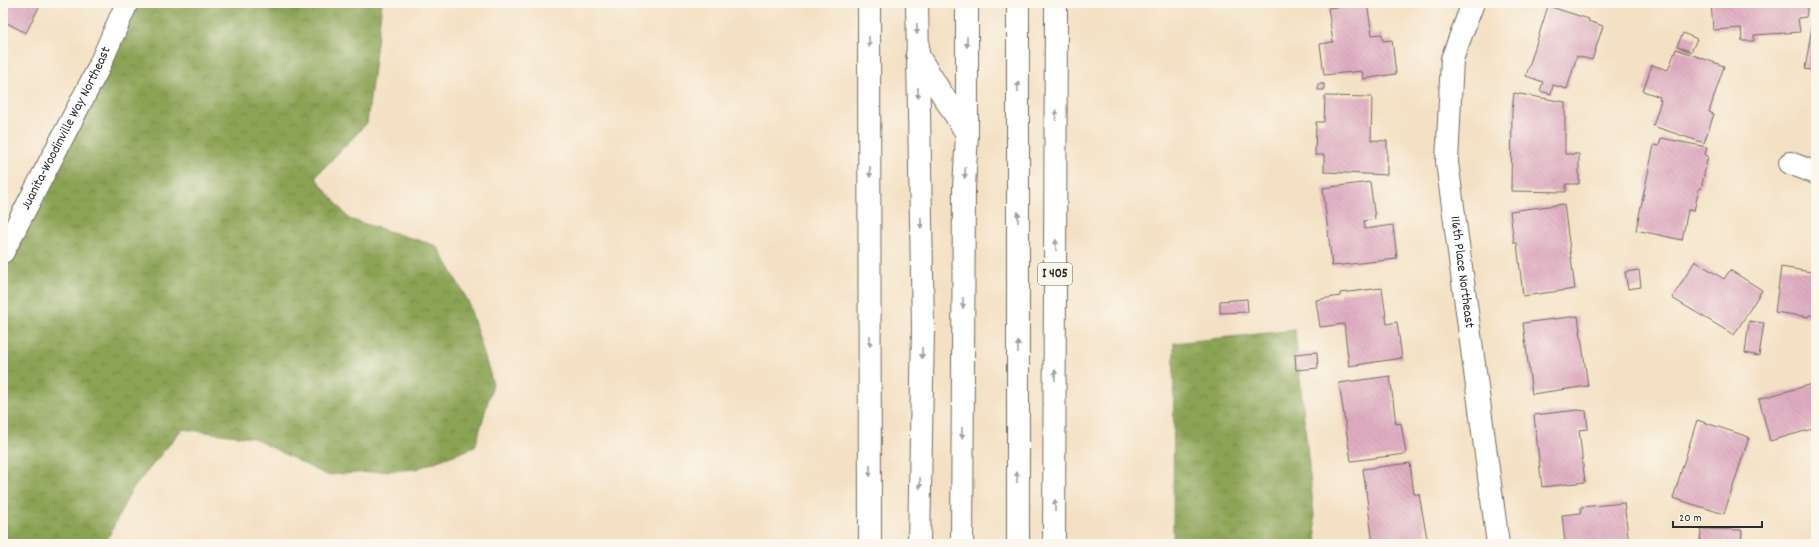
<svg xmlns="http://www.w3.org/2000/svg" width="1819" height="547" viewBox="0 0 1819 547" font-family="Dekko,sans-serif">
<style>
.forest{fill:url(#forest-crowns);stroke:#5b6740}
.building{fill:url(#building-back-hatch)}
.lines{fill:none;stroke-linecap:round;stroke-linejoin:round}
.minor-casing{stroke:#716b61;stroke-width:24}
.major-casing{stroke:#716b61;stroke-width:24}
.highway-casing{stroke:#716b61;stroke-width:24}
.minor{stroke:#fff;stroke-width:22}
.major{stroke:#fff;stroke-width:22}
.highway{stroke:#fff;stroke-width:22}
.oneway{fill:#a0a0a0}
.labels{text-anchor:middle;dominant-baseline:central;stroke-width:3.5;stroke-linejoin:round;paint-order:stroke}
.shield{fill:#fbf7ec;stroke:#696865;stroke-width:1}
.shield-label{font-size:13px;font-weight:bold;fill:#2b2b2b}
.street-label{font-size:14px;fill:#2b2b2b;stroke:#fbf7ec}
</style>
<defs>
<pattern id="forest-crowns" width="20" height="18" patternUnits="userSpaceOnUse"><rect width="20" height="18" fill="#8ba354"/><path d="M2 6a3 3 0 1 1 6 0M12 15a3 3 0 1 1 6 0" fill="none" stroke="#728546"/></pattern>
<pattern id="building-back-hatch" width="6" height="6" patternUnits="userSpaceOnUse"><rect width="6" height="6" fill="#e0acc1"/><path d="M-1 5l2 2M0 0l6 6M5-1l2 2" fill="none" stroke="#c094a6"/></pattern>
</defs>
<rect width="100%" height="100%" fill="#fbf7ec"/>
<filter id="ink" filterUnits="userSpaceOnUse"><feTurbulence type="fractalNoise" baseFrequency=".025" numOctaves="2"/><feDisplacementMap in="SourceGraphic" scale="8" xChannelSelector="R" yChannelSelector="G"/><feConvolveMatrix kernelMatrix="1 2 1 2 8 2 1 2 1" color-interpolation-filters="sRGB"/></filter>
<filter id="wash" filterUnits="userSpaceOnUse"><feTurbulence type="fractalNoise" baseFrequency=".012" numOctaves="4" result="noise"/><feDisplacementMap in="SourceGraphic" scale="16" xChannelSelector="R" yChannelSelector="G"/><feGaussianBlur stdDeviation="0.9" result="paint"/><feColorMatrix in="noise" values="0 0 0 0 0 0 0 0 0 0 0 0 0 0 0 0 0 1.4 0 .05"/><feComposite in="paint" operator="in"/></filter>
<g filter="url(#wash)">
<rect width="100%" height="100%" fill="#f4e1c5"/>
<g class="forest">
<polygon points="129,3 382,3 367,123 315,177 349,219 437,246 468,301 493,384 475,447 416,469 326,475 253,438 182,429 131,491 105,544 3,544 3,252"/>
<polygon points="1295,330 1317,544 1173,544 1174,343"/>
</g>
<g id="blocks">
<g class="building">
<polygon points="9,3 41,3 26,33 3,21 3,15"/>
<polygon points="1367,3 1372,35 1382,34 1383,41 1392,40 1396,74 1363,79 1362,71 1324,75 1320,44 1333,42 1328,8"/>
<polygon points="1711,3 1808,3 1806,17 1798,18 1800,32 1754,35 1754,41 1742,41 1741,28 1713,30"/>
<polygon points="1548,6 1589,19 1588,21 1603,26 1592,60 1577,56 1567,89 1553,85 1551,94 1540,91 1543,82 1526,76"/>
<polygon points="1814,15 1816,16 1816,71 1805,69"/>
<polygon points="1683,33 1697,39 1691,52 1677,46"/>
<polygon points="1676,49 1724,66 1709,112 1714,114 1704,143 1653,126 1661,100 1659,99 1660,97 1643,91 1652,65 1668,70"/>
<rect x="1318" y="84" width="6" height="6"/>
<polygon points="1514,93 1565,102 1565,154 1579,154 1579,184 1566,184 1566,192 1511,191 1512,111"/>
<polygon points="1325,96 1372,97 1371,140 1387,141 1387,175 1324,172 1324,155 1315,155 1316,122 1324,122"/>
<polygon points="1661,138 1707,147 1705,155 1708,156 1701,189 1699,188 1694,211 1688,210 1682,240 1636,230 1654,145 1659,146"/>
<polygon points="1370,182 1375,219 1364,221 1365,229 1393,225 1397,259 1332,266 1323,188"/>
<polygon points="1564,204 1575,289 1523,296 1517,243 1514,243 1510,211"/>
<polygon points="1695,261 1724,279 1730,270 1762,290 1734,335 1672,298"/>
<polygon points="1781,267 1811,272 1811,270 1816,270 1816,316 1809,315 1808,317 1775,312"/>
<polygon points="1639,270 1641,287 1628,289 1625,272"/>
<polygon points="1382,288 1387,324 1397,322 1402,358 1349,366 1344,324 1320,327 1316,300 1340,296 1340,293"/>
<polygon points="1247,299 1248,312 1220,313 1220,301"/>
<polygon points="1578,316 1588,386 1532,394 1523,323"/>
<polygon points="1749,321 1764,323 1759,356 1745,353"/>
<polygon points="1317,352 1318,368 1296,370 1295,354"/>
<polygon points="1390,376 1396,424 1401,423 1406,454 1351,461 1339,383"/>
<polygon points="1816,383 1816,428 1770,441 1759,399"/>
<polygon points="1578,410 1586,411 1588,429 1579,430 1585,482 1542,487 1534,415"/>
<polygon points="1697,420 1749,437 1724,514 1673,498"/>
<polygon points="1410,463 1414,494 1419,494 1428,544 1373,544 1363,469"/>
<polygon points="1624,503 1629,544 1565,544 1562,515 1581,513 1581,507"/>
<polygon points="1701,529 1742,530 1741,544 1700,544"/>
</g>
</g>
</g>
<g filter="url(#ink)">
<use href="#blocks" fill-opacity="0" stroke="#716b61" stroke-width="1"/>
<g class="lines">
<defs>
<g id="minor">
<path id="s1" d="M1473 3 1452 59 1447 162 1498 544"/>
<polyline points="1790,163 1816,173"/>
</g>
<g id="major">
<path id="s2" d="M3 252 97 71 127 3"/>
</g>
<g id="highway">
<polyline points="869,3 870,544"/>
<polyline points="917,3 923,329 919,544"/>
<polyline points="917,54 967,134"/>
<polyline points="962,544 964,188 967,134 967,3"/>
<polyline points="1018,544 1018,3"/>
<polyline points="1054,544 1056,3"/>
</g>
</defs>
<use href="#minor" class="minor-casing"/>
<use href="#major" class="major-casing"/>
<use href="#highway" class="highway-casing"/>
<use href="#minor" class="minor"/>
<use href="#major" class="major"/>
<use href="#highway" class="highway"/>
</g>
<defs><path id="oneway-solid" d="M-6-.8H1V-3.2L6.5 0L1 3.2V.8H-6Z"/></defs>
<g class="oneway">
<use href="#oneway-solid" transform="translate(917 29) rotate(89)"/>
<use href="#oneway-solid" transform="translate(869 42) rotate(90)"/>
<use href="#oneway-solid" transform="translate(967 42) rotate(90)"/>
<use href="#oneway-solid" transform="translate(1018 87) rotate(-90)"/>
<use href="#oneway-solid" transform="translate(918 93) rotate(89)"/>
<use href="#oneway-solid" transform="translate(1056 115) rotate(-90)"/>
<use href="#oneway-solid" transform="translate(870 172) rotate(90)"/>
<use href="#oneway-solid" transform="translate(965 173) rotate(94)"/>
<use href="#oneway-solid" transform="translate(1018 217) rotate(-90)"/>
<use href="#oneway-solid" transform="translate(921 223) rotate(89)"/>
<use href="#oneway-solid" transform="translate(1056 245) rotate(-90)"/>
<use href="#oneway-solid" transform="translate(963 303) rotate(90)"/>
<use href="#oneway-solid" transform="translate(870 341) rotate(90)"/>
<use href="#oneway-solid" transform="translate(1018 347) rotate(-90)"/>
<use href="#oneway-solid" transform="translate(922 353) rotate(91)"/>
<use href="#oneway-solid" transform="translate(1055 375) rotate(-90)"/>
<use href="#oneway-solid" transform="translate(962 433) rotate(90)"/>
<use href="#oneway-solid" transform="translate(870 471) rotate(90)"/>
<use href="#oneway-solid" transform="translate(1017 477) rotate(-90)"/>
<use href="#oneway-solid" transform="translate(920 483) rotate(91)"/>
<use href="#oneway-solid" transform="translate(1055 505) rotate(-90)"/>
</g>
</g>
<g class="labels">
<rect class="shield" x="1038" y="263" width="34" height="22" rx="3"/>
<g class="shield-label">
<text x="1055" y="274">I 405</text>
</g>
<g class="street-label">
<text stroke="none"><textPath href="#s2" startOffset="139">Juanita-Woodinville Way Northeast</textPath></text>
<text stroke="none"><textPath href="#s1" startOffset="274">116th Place Northeast</textPath></text>
</g>
</g>
<rect width="1819" height="547" fill="none" stroke="#fbf7ec" stroke-width="16"/>
<path d="M1673 521v6h89v-6" fill="none" stroke="#2b2b2b" stroke-width="2"/>
<text x="1679" y="521" font-size="12" fill="#2b2b2b" stroke="#fbf7ec" stroke-width="3" paint-order="stroke">20 m</text>
</svg>
